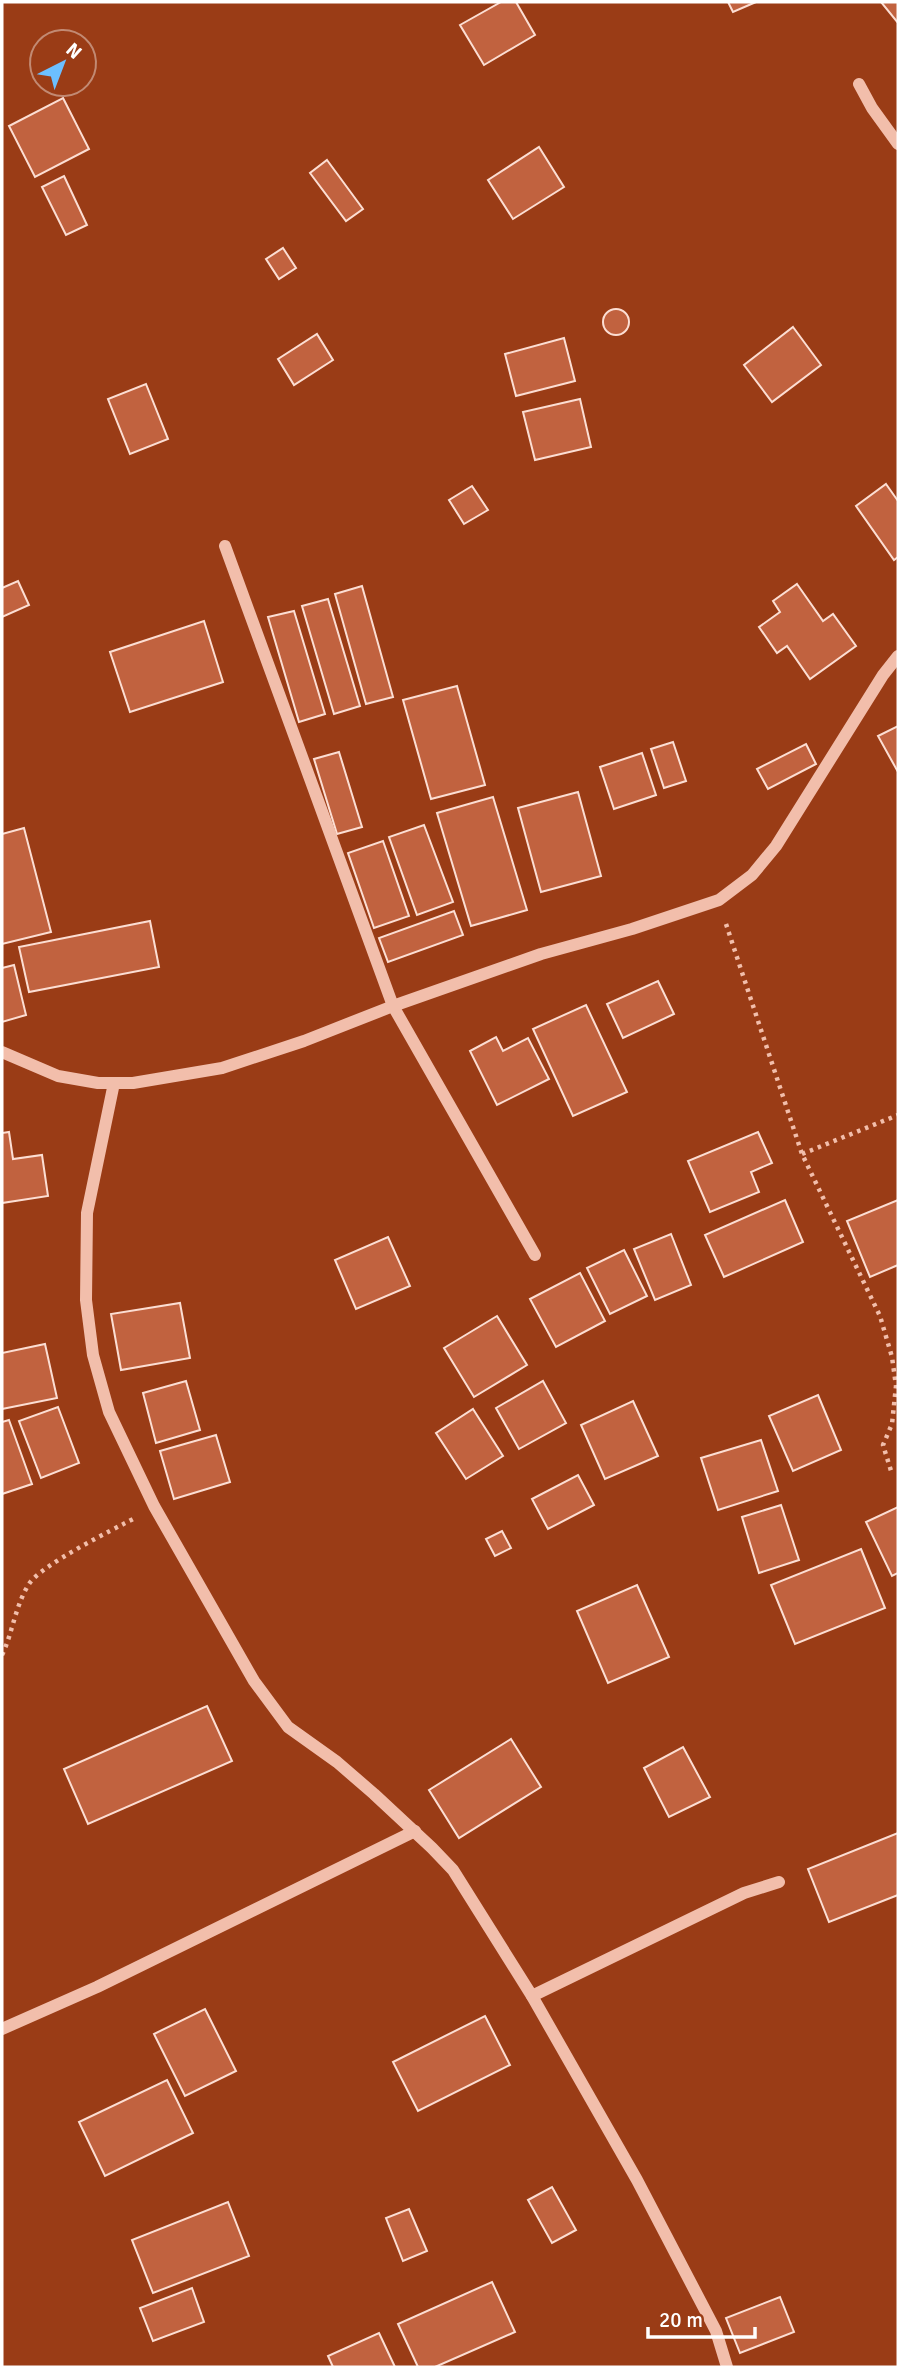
<svg xmlns="http://www.w3.org/2000/svg" width="900" height="2369" viewBox="0 0 900 2369" font-family="Signika,sans-serif">
<style>
.building{fill:#c1623f;stroke:#fcded3;stroke-width:2}
.lines{fill:none;stroke-linecap:round;stroke-linejoin:round}
.path{stroke:#f2beab;stroke-width:4.5;stroke-dasharray:3.5 5;stroke-linecap:butt}
.minor{stroke:#f2beab;stroke-width:12}
</style>
<rect width="100%" height="100%" fill="#9a3c16"/>
<g class="building">
<polygon points="501,2 516,2 535,35 484,65 460,25"/>
<polygon points="728,2 756,2 733,12"/>
<polygon points="881,2 898,2 898,23"/>
<polygon points="63,98 89,149 35,177 9,126"/>
<polygon points="539,147 564,187 513,219 488,180"/>
<polygon points="327,160 363,209 346,221 310,173"/>
<polygon points="64,176 87,225 66,235 42,187"/>
<polygon points="283,248 296,268 279,279 266,259"/>
<circle cx="616" cy="322" r="13"/>
<polygon points="793,327 821,365 772,402 744,365"/>
<polygon points="317,334 333,360 294,385 278,359"/>
<polygon points="564,338 575,381 516,396 505,354"/>
<polygon points="146,384 168,439 130,454 108,399"/>
<polygon points="580,399 591,447 535,460 523,412"/>
<polygon points="886,484 898,501 898,557 894,560 856,506"/>
<polygon points="472,486 488,510 464,524 449,500"/>
<polygon points="18,581 29,605 2,617 2,588"/>
<polygon points="797,584 823,621 833,614 856,646 810,679 787,646 777,653 759,627 780,612 773,601"/>
<polygon points="362,586 393,697 366,704 335,594"/>
<polygon points="328,599 360,706 334,714 302,606"/>
<polygon points="294,611 325,714 299,722 268,617"/>
<polygon points="204,621 223,682 130,712 110,652"/>
<polygon points="457,686 485,785 431,799 403,700"/>
<polygon points="898,726 898,772 878,736"/>
<polygon points="673,742 686,781 664,788 651,749"/>
<polygon points="806,744 816,764 768,789 757,769"/>
<polygon points="339,752 362,827 337,834 314,759"/>
<polygon points="642,753 656,795 614,809 600,767"/>
<polygon points="578,792 601,876 541,892 518,808"/>
<polygon points="493,797 527,910 471,926 437,813"/>
<polygon points="424,825 453,902 417,915 389,837"/>
<polygon points="24,828 51,932 2,944 2,834"/>
<polygon points="383,841 409,916 374,928 348,853"/>
<polygon points="454,911 463,935 388,962 379,938"/>
<polygon points="150,921 159,967 29,992 19,947"/>
<polygon points="14,965 26,1015 2,1022 2,968"/>
<polygon points="658,981 674,1014 623,1038 607,1004"/>
<polygon points="586,1005 627,1092 573,1116 533,1029"/>
<polygon points="496,1037 503,1051 528,1038 549,1079 497,1105 470,1051"/>
<polygon points="9,1132 13,1159 42,1155 48,1196 2,1203 2,1133"/>
<polygon points="758,1132 772,1163 751,1172 759,1192 710,1212 688,1161"/>
<polygon points="785,1200 803,1242 724,1277 705,1235"/>
<polygon points="898,1200 898,1265 870,1277 847,1221"/>
<polygon points="671,1234 691,1285 655,1300 634,1249"/>
<polygon points="388,1237 410,1286 356,1309 335,1260"/>
<polygon points="624,1250 647,1296 610,1314 587,1268"/>
<polygon points="580,1273 605,1321 556,1347 530,1299"/>
<polygon points="180,1303 190,1358 121,1370 111,1314"/>
<polygon points="497,1316 527,1365 474,1397 444,1348"/>
<polygon points="45,1344 57,1398 2,1409 2,1353"/>
<polygon points="186,1381 200,1430 156,1443 143,1393"/>
<polygon points="543,1381 566,1423 519,1449 496,1408"/>
<polygon points="818,1395 841,1450 793,1471 769,1416"/>
<polygon points="633,1401 658,1456 605,1479 581,1425"/>
<polygon points="58,1407 79,1463 41,1478 19,1421"/>
<polygon points="473,1409 503,1456 466,1479 436,1433"/>
<polygon points="9,1420 32,1484 2,1494 2,1422"/>
<polygon points="216,1435 230,1482 174,1499 160,1451"/>
<polygon points="761,1440 778,1491 718,1510 701,1458"/>
<polygon points="578,1475 594,1505 548,1529 532,1499"/>
<polygon points="781,1505 799,1560 759,1573 742,1517"/>
<polygon points="898,1507 898,1573 892,1576 866,1522"/>
<polygon points="502,1531 511,1548 495,1556 486,1539"/>
<polygon points="861,1549 885,1608 795,1644 771,1585"/>
<polygon points="637,1585 669,1657 608,1683 577,1611"/>
<polygon points="207,1706 232,1761 88,1824 64,1769"/>
<polygon points="511,1739 541,1787 459,1838 429,1790"/>
<polygon points="683,1747 710,1797 669,1817 644,1768"/>
<polygon points="898,1833 898,1895 829,1922 808,1869"/>
<polygon points="205,2009 236,2071 185,2096 154,2034"/>
<polygon points="485,2016 510,2065 418,2111 393,2062"/>
<polygon points="167,2080 193,2133 105,2176 79,2122"/>
<polygon points="552,2187 576,2230 552,2243 528,2200"/>
<polygon points="228,2202 249,2256 153,2293 132,2240"/>
<polygon points="409,2209 427,2251 403,2261 386,2218"/>
<polygon points="492,2282 515,2332 435,2367 418,2367 398,2324"/>
<polygon points="192,2288 204,2322 153,2341 140,2308"/>
<polygon points="780,2297 794,2332 740,2353 726,2318"/>
<polygon points="379,2333 395,2367 333,2367 328,2356"/>
</g>
<g class="lines">
<g class="path">
<polyline points="726,924 802,1154 880,1316 892,1357 896,1386 892,1424 883,1445 892,1474"/>
<polyline points="802,1154 898,1115"/>
<path d="M2 1655C13 1632 15 1606 29 1584 41 1565 112 1530 135 1518"/>
</g>
<g class="minor">
<polyline points="859,84 872,108 898,144"/>
<polyline points="225,546 393,1006 535,1255"/>
<polyline points="2,1052 58,1076 98,1083 133,1083 222,1068 304,1041 393,1006 541,954 632,929 719,900 752,875 776,846 883,675 898,656"/>
<polyline points="114,1083 87,1213 86,1300 93,1355 109,1412 154,1506 254,1681 288,1727 337,1762 374,1794 432,1848 453,1870 532,1996 637,2180 716,2331 727,2367"/>
<polyline points="532,1996 744,1893 779,1882"/>
<polyline points="2,2029 97,1987 415,1831"/>
</g>
</g>
<rect width="900" height="2369" fill="none" stroke="#ffffff" stroke-width="7"/>
<g transform="translate(63 63) rotate(42)"><circle r="33" fill="#9a3c16" stroke="#c28a73" stroke-width="2"/>
<path d="M0-5L12 26L0 18L-12 26Z" fill="#6cbfff"/>
<text y="-10" font-size="19" font-weight="bold" text-anchor="middle" fill="#ffffff">N</text>
</g>
<path d="M648 2327v10h107v-10" fill="none" stroke="#ffffff" stroke-width="3.5"/>
<text x="659" y="2327" font-size="21" fill="#ffffff" stroke="#9a3c16" stroke-width="5" paint-order="stroke">20 m</text>
</svg>
